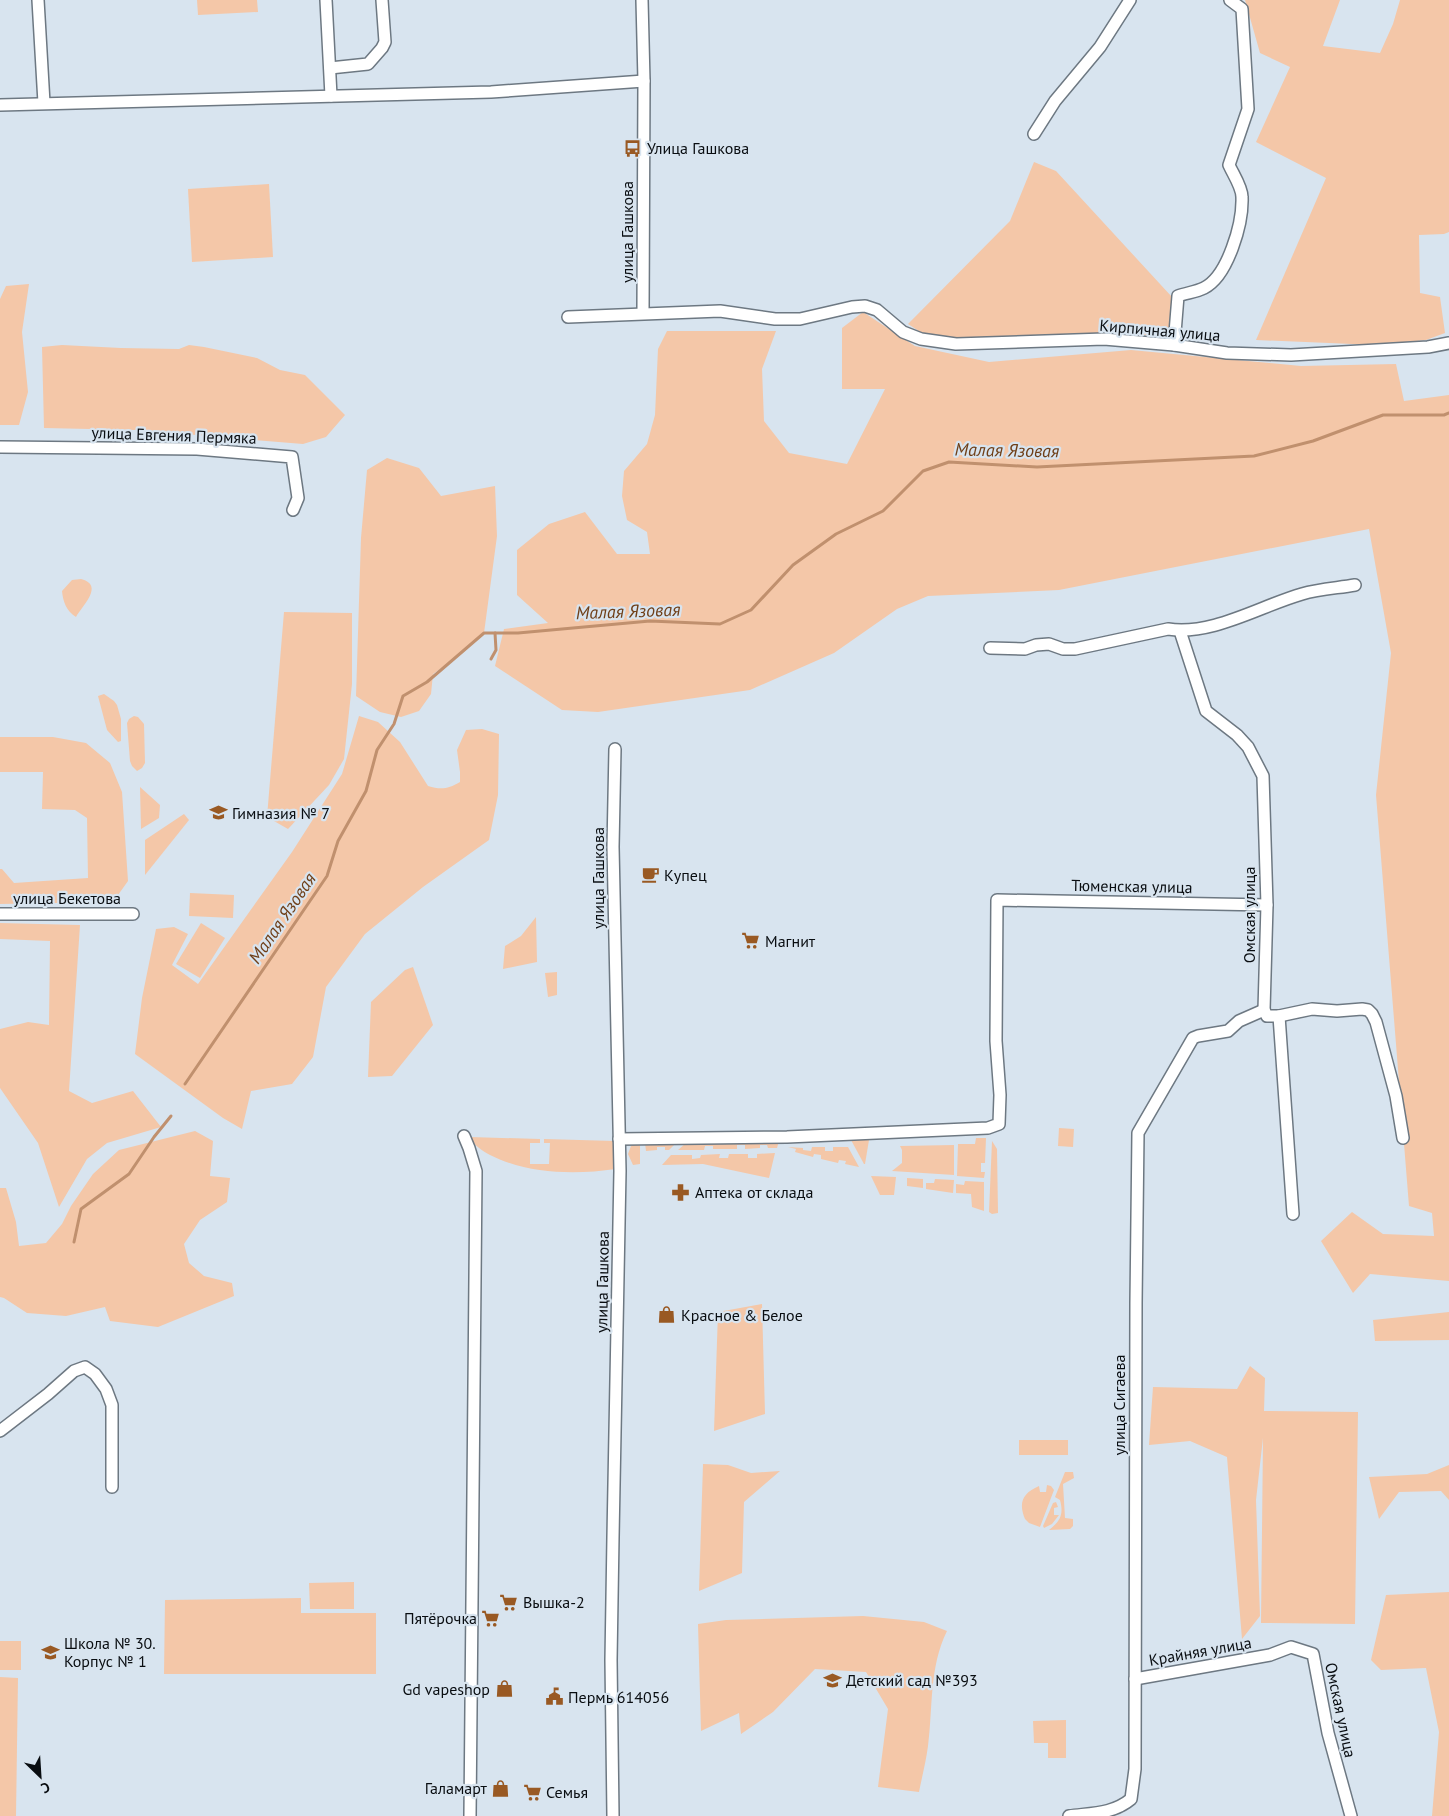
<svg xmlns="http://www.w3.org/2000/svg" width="1449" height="1816" viewBox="0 0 1449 1816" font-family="'PT Sans',sans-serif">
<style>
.green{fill:#f4c7a8}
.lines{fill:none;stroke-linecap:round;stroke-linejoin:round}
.stream{stroke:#c0906e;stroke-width:3}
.minor-casing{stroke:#6d7882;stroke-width:14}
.minor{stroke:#fff;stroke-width:11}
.labels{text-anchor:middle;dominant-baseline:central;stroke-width:4.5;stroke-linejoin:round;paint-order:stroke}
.poi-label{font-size:16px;fill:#090d11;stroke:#d8e4ef;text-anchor:start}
.street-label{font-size:16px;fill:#090d11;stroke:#d8e4ef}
.water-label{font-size:18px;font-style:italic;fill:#6f3f18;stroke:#d8e4ef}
</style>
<rect width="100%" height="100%" fill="#d8e4ef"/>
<g class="green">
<polygon points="197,0 257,0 258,12 198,15"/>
<polygon points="1245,0 1340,0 1323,46 1380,53 1393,24 1400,0 1449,0 1449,232 1444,234 1419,235 1420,293 1440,297 1445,333 1426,340 1376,345 1256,340 1326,178 1256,142 1290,67 1260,53"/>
<polygon points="1034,162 1056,171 1172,297 1168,336 1115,333 957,340 925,335 908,324 1010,221"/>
<polygon points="269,184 273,257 192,262 188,189"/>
<polygon points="29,284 22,332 28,392 19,425 0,425 0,299 6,286"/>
<polygon points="863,312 915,346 989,362 1131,350 1301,366 1396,364 1404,401 1449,395 1449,1281 1370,1274 1353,1293 1321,1241 1352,1212 1383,1234 1434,1236 1432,1213 1409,1206 1376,795 1391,653 1369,529 1059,590 928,596 897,609 834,653 750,690 598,712 562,710 495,666 504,629 548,623 517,595 517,550 549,524 585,512 617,554 650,554 647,532 627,520 622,496 624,471 647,444 655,415 658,349 667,331 776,331 762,369 764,421 789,453 847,464 885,389 842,389 842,328"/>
<polygon points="62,345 121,348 179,349 189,345 204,347 257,358 280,370 305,375 345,415 326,437 303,444 136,430 44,428 42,347"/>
<polygon points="387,458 419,468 441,496 495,486 497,536 484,633 465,651 433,674 431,694 419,711 401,717 380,712 356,696 361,538 367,470"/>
<path d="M81 579C105 585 82 606 76 617 66 611 63 601 62 591L72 580Z"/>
<polygon points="284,612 352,613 352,684 344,759 329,785 288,829 267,817"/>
<polygon points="104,694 114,701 117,705 121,719 121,741 118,742 107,730 98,696"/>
<polygon points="134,716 138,717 144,724 145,763 142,768 137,771 132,766 130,761 127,723 129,719"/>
<path d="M359 716 378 722 400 742 428 786C441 790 448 789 460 782V772L457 750 466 730 482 729 499 734 498 795 489 840 423 887 365 934 326 987 313 1057 292 1084 251 1091 242 1129 223 1118 135 1054 142 998 156 929 174 927 188 934 172 965 198 984 292 852 342 774Z"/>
<polygon points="0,737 53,737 86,743 110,763 122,792 128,881 113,902 0,904 0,869 2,869 14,883 88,878 87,818 75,810 42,809 43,772 0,772"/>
<polygon points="140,787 160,805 159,818 141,829"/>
<polygon points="184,814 189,820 145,875 145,840"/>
<polygon points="190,893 234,895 233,918 189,916"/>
<polygon points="536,917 537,962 503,969 505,946 521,936"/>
<polygon points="0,923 80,925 69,1091 92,1103 133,1091 161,1127 107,1143 87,1159 59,1207 38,1143 0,1088 0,1029 28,1022 49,1025 50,941 0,939"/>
<polygon points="201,923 225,938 200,978 176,964"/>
<polygon points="413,967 433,1025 392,1076 368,1077 371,1002 405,970"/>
<polygon points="557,972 557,995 548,997 545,973"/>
<polygon points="1059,1128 1074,1129 1073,1147 1058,1146"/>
<polygon points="195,1131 213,1141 210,1176 230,1178 227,1202 200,1220 184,1244 189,1263 204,1276 232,1283 234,1296 158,1327 110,1321 105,1307 66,1316 27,1313 4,1298 0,1297 0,1188 6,1188 16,1222 19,1246 46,1243 62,1224 71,1206 93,1174 119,1150"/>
<path d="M470 1137 540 1139V1143H530V1164H549L550 1143H544V1139L615 1141 616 1169C574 1175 528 1174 490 1155 483 1151 473 1145 470 1137Z"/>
<polygon points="976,1138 986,1138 985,1163 981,1163 981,1172 985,1172 984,1178 957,1176 958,1144 975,1144"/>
<polygon points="851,1140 869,1140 865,1164 864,1164"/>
<polygon points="779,1141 777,1148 768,1148 767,1145 760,1145 760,1148 745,1149 745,1145 737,1145 737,1149 713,1149 713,1146 705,1146 704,1150 678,1150 686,1143"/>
<polygon points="992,1141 997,1149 998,1213 992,1214 989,1212"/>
<polygon points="636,1143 640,1143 640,1164 633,1165 628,1154 631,1146"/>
<polygon points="645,1143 676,1143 669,1150 665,1150 665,1147 657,1147 657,1150 646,1151"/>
<polygon points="954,1145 954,1175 892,1171 902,1163 902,1150 900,1146"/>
<polygon points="788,1147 803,1148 803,1150 811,1151 812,1147 825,1147 825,1151 833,1151 833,1147 848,1147 859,1167 845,1164 846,1161 839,1160 838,1163 821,1159 821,1155 814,1154 813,1157 795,1152 796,1149"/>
<polygon points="775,1153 769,1178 703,1164 662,1165 671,1155 692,1155 692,1159 700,1158 701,1155 720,1154 719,1158 728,1158 729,1154 748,1154 748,1158 757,1158 757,1154"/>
<polygon points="871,1176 896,1177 894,1195 880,1195"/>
<polygon points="907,1178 923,1179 923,1188 907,1186"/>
<polygon points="935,1179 954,1180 953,1193 926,1189 926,1183 934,1183"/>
<polygon points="965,1181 984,1182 984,1211 972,1207 971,1194 956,1193 956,1184 964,1185"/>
<polygon points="762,1304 765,1414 714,1431 718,1312"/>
<polygon points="1449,1312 1449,1340 1375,1341 1373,1320"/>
<polygon points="1250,1366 1265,1378 1264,1411 1358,1412 1355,1624 1261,1623 1263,1438 1256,1500 1260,1616 1242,1639 1227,1457 1190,1441 1149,1445 1153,1387 1237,1389"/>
<rect x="1019" y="1440" width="49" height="15"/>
<polygon points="703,1464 728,1465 751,1473 780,1471 744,1502 742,1573 699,1591"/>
<polygon points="1449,1465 1449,1500 1441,1491 1399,1492 1379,1519 1369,1477 1427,1474"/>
<path d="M1065 1472H1073L1074 1478 1063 1484 1065 1518 1073 1519V1526L1070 1529 1049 1530C1060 1521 1064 1515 1060 1500L1055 1497Z"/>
<path d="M1047 1485 1051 1486 1054 1490 1040 1527 1029 1523 1025 1519C1018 1502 1023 1493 1039 1486L1040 1492H1046Z"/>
<polygon points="1056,1502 1058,1507 1054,1508 1054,1515 1059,1515 1052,1524 1044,1528 1043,1526 1053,1503"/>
<polygon points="354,1582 354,1609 310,1609 309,1583"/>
<polygon points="1449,1592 1449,1816 1432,1816 1439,1732 1426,1668 1381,1670 1371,1660 1386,1595"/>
<polygon points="301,1598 301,1613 376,1613 376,1674 164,1674 165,1600"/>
<path d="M863 1616 924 1622 947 1631C929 1667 933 1708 928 1746 926 1761 922 1777 919 1792L878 1787 888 1709 866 1672 815 1669 773 1712 741 1734 739 1713 701 1731 698 1624 726 1620Z"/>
<rect x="0" y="1641" width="21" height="29"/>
<polygon points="0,1677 18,1678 16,1816 0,1816"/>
<polygon points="1066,1720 1066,1758 1048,1758 1048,1743 1034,1743 1033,1721"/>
</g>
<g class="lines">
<g class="stream">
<polyline points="491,659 496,650 495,633"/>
<polyline points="185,1084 327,876 338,841 366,791 377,750 394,724 403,696 427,682 484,633 518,633 650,621 720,624 751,610 793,565 836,534 883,511 923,471 949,462 1037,467 1254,456 1313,441 1383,415 1444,415 1449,413"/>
<polyline points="74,1242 81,1209 129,1174 154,1137 171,1116"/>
</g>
<defs>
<g id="minor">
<polyline points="38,0 44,103"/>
<polyline points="326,0 331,96"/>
<polyline points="642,0 644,81 643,313"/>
<polyline points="330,68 368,64 382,48 385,42 382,0"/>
<polyline points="0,105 491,92 644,81"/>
<polyline points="1034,134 1055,101 1100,47 1130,0"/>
<polyline points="568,317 720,311 775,319 800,319 852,307 865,306 877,310 903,332 921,339 956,344 1104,339 1174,345 1227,353 1291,355 1428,347 1449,343"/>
<path d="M1174 345 1178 296C1186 293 1196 292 1204 288 1228 276 1243 223 1242 197 1242 187 1233 174 1229 165L1248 109 1242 9 1230 0"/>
<polyline points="0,447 197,449 292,457 298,498 293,510"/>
<polyline points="1180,631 1206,711 1237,735 1248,747 1263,776 1267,905 1264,1010 1267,1016 1279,1016 1293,1214"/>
<path d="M990 648 1025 649 1036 645 1049 644 1063 649H1075L1168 629C1212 636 1260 606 1302 594 1319 589 1338 588 1355 585"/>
<polyline points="0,914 133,914"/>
<polyline points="1279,1016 1312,1009 1337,1011 1362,1009 1368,1010 1372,1014 1376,1022 1396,1096 1403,1138"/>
<path d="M464 1136 469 1148 476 1171C472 1386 471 1601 470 1816"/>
<polyline points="619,1139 787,1137 988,1128 999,1124 1000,1095 996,1041 997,900 1267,905"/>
<polyline points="0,1431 48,1394 74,1371 85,1367 95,1374 106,1389 112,1405 112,1487"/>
<polyline points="1135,1679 1270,1655 1291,1647 1313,1654 1328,1733 1351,1816"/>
<polyline points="613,1816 611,1660 613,1537 620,1171 613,847 615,749"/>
<path d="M1069 1816C1092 1813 1113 1814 1131 1799L1135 1769 1136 1303 1138 1133 1193 1038 1198 1036 1228 1031 1239 1021 1264 1010"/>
</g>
</defs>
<use href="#minor" class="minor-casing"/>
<use href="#minor" class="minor"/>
</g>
<defs>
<symbol id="bus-bare" viewBox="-9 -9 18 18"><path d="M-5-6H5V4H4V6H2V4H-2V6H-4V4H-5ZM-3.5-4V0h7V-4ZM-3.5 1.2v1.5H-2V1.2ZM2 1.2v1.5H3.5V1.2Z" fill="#995923" stroke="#d8e4ef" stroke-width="2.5" paint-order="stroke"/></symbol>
<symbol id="school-bare" viewBox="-9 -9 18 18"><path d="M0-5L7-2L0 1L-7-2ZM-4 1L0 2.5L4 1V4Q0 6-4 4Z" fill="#995923" stroke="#d8e4ef" stroke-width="2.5" paint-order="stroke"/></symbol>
<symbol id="cafe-bare" viewBox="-9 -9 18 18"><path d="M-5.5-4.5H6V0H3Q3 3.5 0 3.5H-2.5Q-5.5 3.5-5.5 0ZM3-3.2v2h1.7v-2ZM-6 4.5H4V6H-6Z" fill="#995923" stroke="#d8e4ef" stroke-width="2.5" paint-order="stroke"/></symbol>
<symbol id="supermarket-bare" viewBox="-9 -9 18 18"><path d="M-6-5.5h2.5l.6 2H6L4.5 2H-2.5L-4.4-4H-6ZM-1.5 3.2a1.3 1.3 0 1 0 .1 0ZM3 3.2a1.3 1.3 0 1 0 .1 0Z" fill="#995923" stroke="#d8e4ef" stroke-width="2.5" paint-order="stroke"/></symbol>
<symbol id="pharmacy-bare" viewBox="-9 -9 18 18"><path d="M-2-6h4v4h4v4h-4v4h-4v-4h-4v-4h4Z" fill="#995923" stroke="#d8e4ef" stroke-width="2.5" paint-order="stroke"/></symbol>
<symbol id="shop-bare" viewBox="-9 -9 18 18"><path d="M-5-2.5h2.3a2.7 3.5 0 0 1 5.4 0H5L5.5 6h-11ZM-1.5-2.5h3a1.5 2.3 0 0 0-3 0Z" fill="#995923" stroke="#d8e4ef" stroke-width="2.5" paint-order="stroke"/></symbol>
<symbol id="civic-bare" viewBox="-9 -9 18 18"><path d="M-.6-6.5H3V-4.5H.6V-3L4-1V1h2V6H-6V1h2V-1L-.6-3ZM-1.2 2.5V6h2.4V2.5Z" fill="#995923" stroke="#d8e4ef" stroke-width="2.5" paint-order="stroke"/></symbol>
</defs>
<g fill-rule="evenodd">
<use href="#bus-bare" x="620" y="136" width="25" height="25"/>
<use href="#school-bare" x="206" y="800" width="25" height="25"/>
<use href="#cafe-bare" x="638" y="862" width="25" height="25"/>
<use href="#supermarket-bare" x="738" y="928" width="25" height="25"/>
<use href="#pharmacy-bare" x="668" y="1180" width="25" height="25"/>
<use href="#shop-bare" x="654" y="1302" width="25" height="25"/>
<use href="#supermarket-bare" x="496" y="1590" width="25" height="25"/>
<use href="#supermarket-bare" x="478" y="1606" width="25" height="25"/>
<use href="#school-bare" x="38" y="1640" width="25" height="25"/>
<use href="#school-bare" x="820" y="1668" width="25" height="25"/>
<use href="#shop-bare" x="492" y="1676" width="25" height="25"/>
<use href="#civic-bare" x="542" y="1684" width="25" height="25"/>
<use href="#shop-bare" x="488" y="1776" width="25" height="25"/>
<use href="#supermarket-bare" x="520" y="1780" width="25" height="25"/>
</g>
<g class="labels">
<g class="poi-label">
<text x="647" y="148">Улица Гашкова</text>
<text x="232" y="813">Гимназия № 7</text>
<text x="664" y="875">Купец</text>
<text x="765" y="941">Магнит</text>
<text x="695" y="1192">Аптека от склада</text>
<text x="681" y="1315">Красное &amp; Белое</text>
<text x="523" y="1602">Вышка-2</text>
<text x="477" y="1618" text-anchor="end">Пятёрочка</text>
<text x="64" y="1643">Школа № 30.<tspan x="64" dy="18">Корпус № 1</tspan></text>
<text x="846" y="1680">Детский сад №393</text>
<text x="490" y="1689" text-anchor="end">Gd vapeshop</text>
<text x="568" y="1697">Пермь 614056</text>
<text x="487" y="1788" text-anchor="end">Галамарт</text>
<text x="546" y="1792">Семья</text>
</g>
<g class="street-label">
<text transform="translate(627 232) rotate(-90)">улица Гашкова</text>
<text transform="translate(1160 330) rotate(5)">Кирпичная улица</text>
<text transform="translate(174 435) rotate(2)">улица Евгения Пермяка</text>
<text transform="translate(598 878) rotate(-90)">улица Гашкова</text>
<text transform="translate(1132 886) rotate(1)">Тюменская улица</text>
<text x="67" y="898">улица Бекетова</text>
<text transform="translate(1249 915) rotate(-90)">Омская улица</text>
<text transform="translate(602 1282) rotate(-89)">улица Гашкова</text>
<text transform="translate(1119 1405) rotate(-90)">улица Сигаева</text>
<text transform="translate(1200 1651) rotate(-10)">Крайняя улица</text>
<text transform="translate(1341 1710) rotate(78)">Омская улица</text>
</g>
<g class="water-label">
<text transform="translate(1007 450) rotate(1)">Малая Язовая</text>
<text transform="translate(628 611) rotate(-2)">Малая Язовая</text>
<text transform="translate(282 918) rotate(-56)">Малая Язовая</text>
</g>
</g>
<g transform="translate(40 1776) rotate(155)" stroke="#d8e4ef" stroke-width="4" paint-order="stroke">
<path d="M0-4L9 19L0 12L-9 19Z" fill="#090d11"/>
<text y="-8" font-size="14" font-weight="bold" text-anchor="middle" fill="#090d11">С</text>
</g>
</svg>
